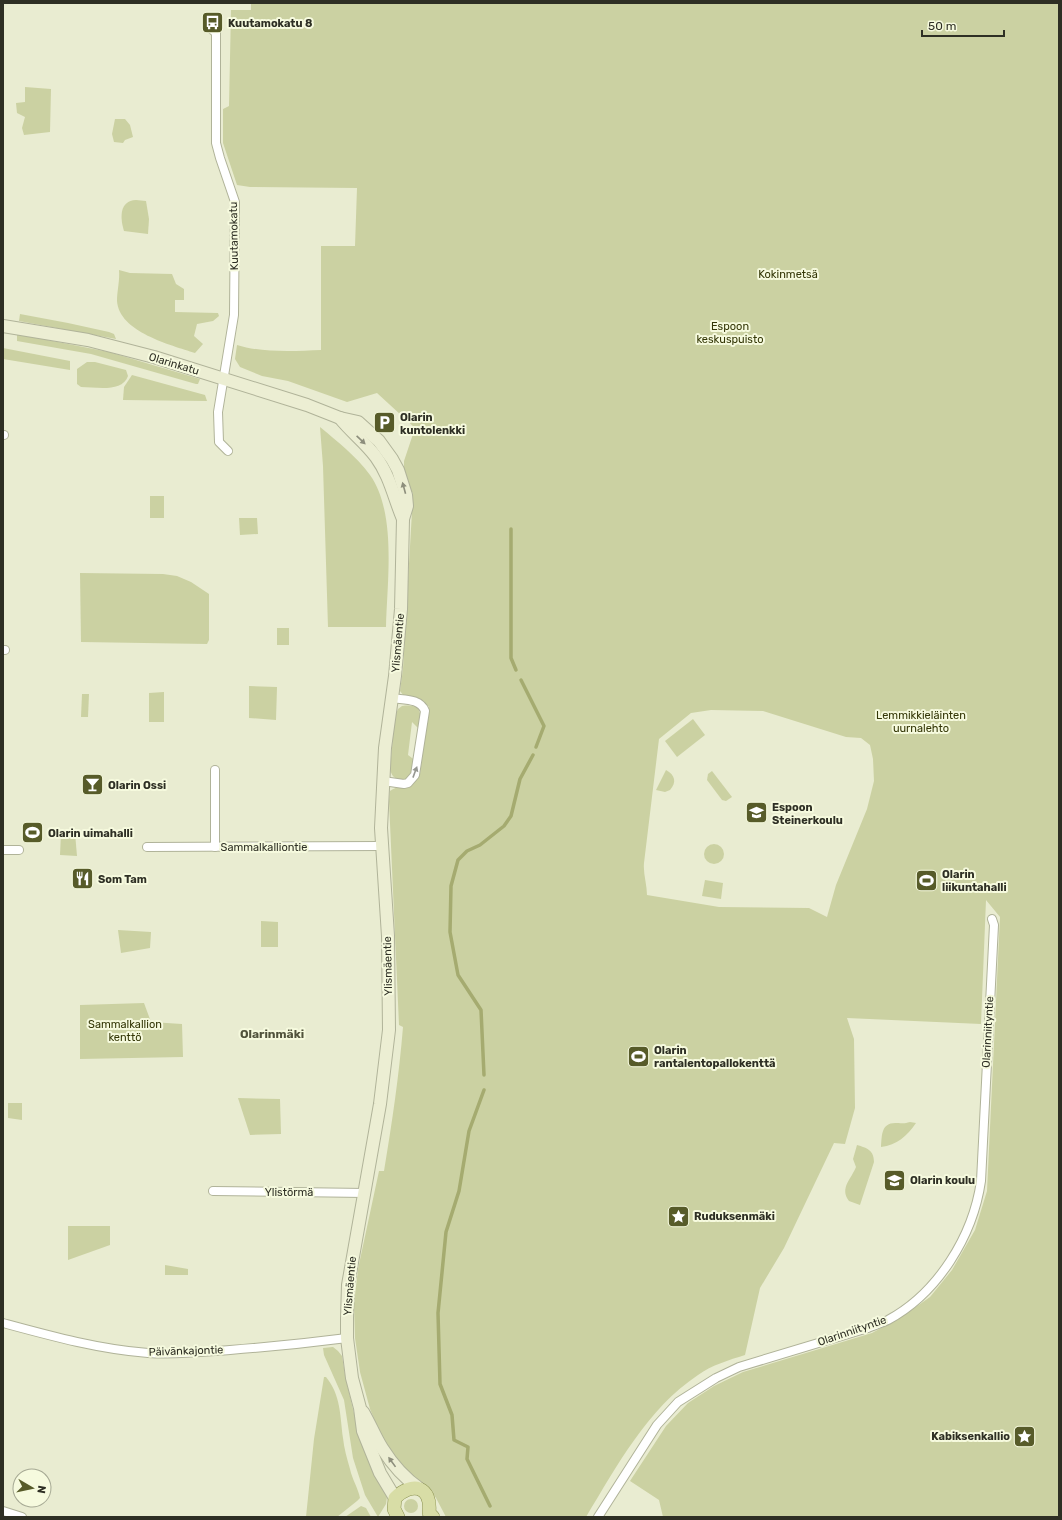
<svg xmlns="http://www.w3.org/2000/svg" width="1062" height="1520" viewBox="0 0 1062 1520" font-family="Rubik,sans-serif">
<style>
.green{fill:#cbd1a2;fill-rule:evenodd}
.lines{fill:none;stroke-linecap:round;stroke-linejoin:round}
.stream{stroke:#a5ab70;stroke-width:3.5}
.minor-casing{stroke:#b0b399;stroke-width:10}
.secondary-casing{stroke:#b0b399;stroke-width:14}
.primary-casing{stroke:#8c9252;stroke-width:14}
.minor{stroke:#fff;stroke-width:8}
.secondary{stroke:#eceed3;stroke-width:12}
.primary{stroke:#d8dda6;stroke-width:13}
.oneway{fill:#8d8e7c}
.oneway2{fill:#969792}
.labels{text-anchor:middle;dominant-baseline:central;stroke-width:4;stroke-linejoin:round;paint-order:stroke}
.poi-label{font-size:11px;font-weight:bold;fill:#2e2f24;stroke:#f6fade;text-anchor:start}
.street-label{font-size:11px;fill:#2e2f24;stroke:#f6fade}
.park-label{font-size:11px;fill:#333606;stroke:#f6fade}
.neighbourhood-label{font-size:12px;font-weight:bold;fill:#51533c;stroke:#f6fade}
</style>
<rect width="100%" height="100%" fill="#e9ecd1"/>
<g class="green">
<path d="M251 3H1059V1517H663L659 1500 630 1481 666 1426 688 1403 714 1386 743 1372 872 1333 906 1314 930 1297 952 1270 975 1230 987 1191 1000 917 986 900 981 1024 847 1018 854 1039 855 1108 845 1144 834 1143 784 1248 760 1288 745 1355C729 1360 712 1365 698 1375 647 1409 617 1466 586 1517H446L436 1498 430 1490 396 1462 382 1437 370 1409 360 1372 355 1338 354 1304 358 1269 379 1171H384C392 1123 399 1076 403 1027L399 1025 389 801 390 791C403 782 409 791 420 774L429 707 424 701 404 696 400 691 403 669 413 494 404 474V461L414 431V427L377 393 347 402 288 381 262 376 240 367 235 359 237 345C262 353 295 351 321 350V246H355L357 188 250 187 237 185 223 143V109L229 106 231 10H251ZM711 710 763 711 846 737 861 738 870 745 873 759 874 781 867 809 836 885 827 917 809 908 719 907 647 895C647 884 643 874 644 863L659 739 691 713Z"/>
<polygon points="25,87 51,89 50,132 24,135 22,128 25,117 17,113 16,103 25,102"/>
<polygon points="115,119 125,119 130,125 133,137 125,140 123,143 114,142 112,134"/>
<path d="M136 200 146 201 149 219 148 234 124 231C120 218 119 201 136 200Z"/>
<path d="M119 270 130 273 172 274 176 284 184 289V300H175V312L218 313 219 316 213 321 197 324 194 336 203 344 195 353C171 345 119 332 117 301 117 291 120 280 119 270Z"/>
<polygon points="20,314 68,323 109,332 114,334 116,339 19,321"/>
<polygon points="17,334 109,352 200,379 198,384 196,384 91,354 17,341"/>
<polygon points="3,348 70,361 70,370 3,359"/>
<path d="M87 362H95L126 370 128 376C122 393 96 387 81 387L77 384V369Z"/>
<polygon points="132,375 205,395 207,401 123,400 124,387"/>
<path d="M320 427C338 442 356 456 370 475 397 513 387 582 386 627H328L323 466Z"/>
<rect x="150" y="496" width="14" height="22"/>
<polygon points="239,518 257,518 258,534 240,535"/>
<polygon points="80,573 163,574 177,576 191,582 209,594 209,640 207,644 81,642"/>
<rect x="277" y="628" width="12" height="17"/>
<polygon points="249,686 277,687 276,720 249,718"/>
<polygon points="164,692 164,722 149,722 149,693"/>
<polygon points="82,694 89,694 88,717 81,717"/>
<path d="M402 706C423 703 421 714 420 730L412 722 408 755 416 761 415 771 407 780C398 780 392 779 390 769L395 716 398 709Z"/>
<polygon points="693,719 705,735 677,757 665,741"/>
<path d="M666 770C675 775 677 782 670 790L665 792 656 790Z"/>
<polygon points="712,771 732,797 726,801 722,800 707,780 708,774"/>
<polygon points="61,833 75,833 77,856 60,855"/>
<circle cx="714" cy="854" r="10"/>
<polygon points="705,880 723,883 721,899 702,896"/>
<polygon points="261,921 278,922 278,947 261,947"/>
<polygon points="118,930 151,932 150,948 121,953"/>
<polygon points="144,1003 151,1022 182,1024 183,1057 80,1059 80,1005"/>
<polygon points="238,1098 280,1099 281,1134 250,1135"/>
<polygon points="8,1103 22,1103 22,1120 8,1118"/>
<path d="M910 1122 916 1123C907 1136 897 1145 881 1147 882 1135 881 1122 897 1123 902 1123 904 1124 910 1122Z"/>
<path d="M857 1145C867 1148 874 1150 874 1162L860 1205 849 1201C839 1188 852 1178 856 1167L853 1159Z"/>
<polygon points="68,1226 110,1226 110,1245 68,1260"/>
<polygon points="165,1265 188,1269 188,1275 165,1275"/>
<polygon points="333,1347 338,1351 342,1356 346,1380 359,1434 387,1497 386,1504 378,1517 365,1495 353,1458 344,1400 324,1355 323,1348"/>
<path d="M324 1377H326C341 1395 340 1416 343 1438 344 1448 347 1459 350 1469 352 1479 358 1488 360 1498L357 1501 337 1517H306L314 1439Z"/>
<circle cx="411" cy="1506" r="7"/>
<polygon points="361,1506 366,1508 371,1517 345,1517"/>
</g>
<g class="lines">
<g class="stream">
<polyline points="511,529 511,658 516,670"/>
<polyline points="521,680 544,726 536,747"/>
<polyline points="484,1075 481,1010 458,975 450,932 451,886 458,860 467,851 480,845 504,826 511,816 520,779 533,755"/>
<polyline points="484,1090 469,1131 459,1191 446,1232 438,1313 440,1384 452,1415 454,1440 468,1447 467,1459 490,1506"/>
</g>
<defs>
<g id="minor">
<polyline points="208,26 216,33 216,143 220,158 235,202 234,315 218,412 219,442 228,451"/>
<polyline points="3,435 4,435"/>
<polyline points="3,650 5,650"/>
<polyline points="215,770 215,847"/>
<path d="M383 781 404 784 408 783 415 775 425 711C420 698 404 700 392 698"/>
<polyline points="147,847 382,846"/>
<polyline points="3,850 19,850"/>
<polyline points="213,1191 366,1193"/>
<path d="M3 1323C51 1336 98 1349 148 1353 175 1355 202 1352 230 1350 269 1347 308 1343 347 1338"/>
<polyline points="3,1511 22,1517"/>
<path d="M598 1517 657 1425 678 1402 716 1378 739 1367 868 1328C874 1325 882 1323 888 1320 938 1293 973 1236 981 1181L994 925 992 919"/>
</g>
<g id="secondary">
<polyline points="3,326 88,340 154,357 307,405 340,418 358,422 379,441 392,459 398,470 406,495 407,506 403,519 401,609 395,676 385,748 381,828 388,936 389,1030 380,1104 348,1285 347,1318 347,1338 352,1378 360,1408 363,1431 380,1473 395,1498"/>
<path d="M340 418C351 432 365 442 376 457 390 476 394 498 403 519"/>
<path d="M363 1412C370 1424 375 1437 382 1448 392 1464 404 1478 420 1489"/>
</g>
<path id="primary" d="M398 1517 394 1509 395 1498C412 1481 432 1486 429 1513L433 1517"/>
</defs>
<use href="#minor" class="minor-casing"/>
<use href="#secondary" class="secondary-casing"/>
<use href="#primary" class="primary-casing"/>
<use href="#minor" class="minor"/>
<use href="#secondary" class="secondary"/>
<use href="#primary" class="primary"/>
</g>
<defs><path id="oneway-solid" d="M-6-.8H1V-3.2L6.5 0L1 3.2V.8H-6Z"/></defs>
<g class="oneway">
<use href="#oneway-solid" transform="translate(361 440) rotate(43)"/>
<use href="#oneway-solid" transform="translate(404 488) rotate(-105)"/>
<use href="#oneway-solid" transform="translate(392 1462) rotate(-126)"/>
</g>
<use class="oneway2" href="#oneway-solid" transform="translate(415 772) rotate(-70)"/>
<defs>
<symbol id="bus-square" viewBox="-11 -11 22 22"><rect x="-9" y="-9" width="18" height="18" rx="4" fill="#575b29" stroke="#f6fade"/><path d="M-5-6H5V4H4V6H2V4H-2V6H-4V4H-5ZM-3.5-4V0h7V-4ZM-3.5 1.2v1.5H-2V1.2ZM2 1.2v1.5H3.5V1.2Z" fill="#fff"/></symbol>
<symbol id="parking-square" viewBox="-11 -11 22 22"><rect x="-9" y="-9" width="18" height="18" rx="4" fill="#575b29" stroke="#f6fade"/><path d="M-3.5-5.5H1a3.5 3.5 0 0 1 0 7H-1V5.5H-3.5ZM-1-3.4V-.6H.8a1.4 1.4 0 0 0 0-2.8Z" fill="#fff"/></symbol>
<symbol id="bar-square" viewBox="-11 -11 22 22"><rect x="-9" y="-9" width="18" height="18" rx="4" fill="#575b29" stroke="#f6fade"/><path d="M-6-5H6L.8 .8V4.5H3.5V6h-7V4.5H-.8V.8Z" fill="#fff"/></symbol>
<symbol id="school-square" viewBox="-11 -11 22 22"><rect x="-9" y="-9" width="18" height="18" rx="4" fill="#575b29" stroke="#f6fade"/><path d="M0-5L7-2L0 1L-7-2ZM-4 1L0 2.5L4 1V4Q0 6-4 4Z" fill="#fff"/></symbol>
<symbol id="stadium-square" viewBox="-11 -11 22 22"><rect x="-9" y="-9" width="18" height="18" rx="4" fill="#575b29" stroke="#f6fade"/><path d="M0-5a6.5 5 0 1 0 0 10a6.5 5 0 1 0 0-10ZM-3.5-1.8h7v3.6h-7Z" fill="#fff"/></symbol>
<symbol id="restaurant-square" viewBox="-11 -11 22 22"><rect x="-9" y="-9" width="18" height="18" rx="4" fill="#575b29" stroke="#f6fade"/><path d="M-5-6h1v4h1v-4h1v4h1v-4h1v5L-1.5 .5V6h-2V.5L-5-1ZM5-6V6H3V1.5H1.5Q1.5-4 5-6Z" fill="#fff"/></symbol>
<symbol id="sight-square" viewBox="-11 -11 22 22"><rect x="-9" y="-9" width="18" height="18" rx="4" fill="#575b29" stroke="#f6fade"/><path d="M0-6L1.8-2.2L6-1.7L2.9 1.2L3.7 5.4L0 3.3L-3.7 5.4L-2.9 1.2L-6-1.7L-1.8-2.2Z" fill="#fff"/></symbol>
</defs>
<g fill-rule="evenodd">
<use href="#bus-square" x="200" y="10" width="25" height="25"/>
<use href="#parking-square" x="372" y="410" width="25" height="25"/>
<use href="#bar-square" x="80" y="772" width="25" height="25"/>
<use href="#school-square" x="744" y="800" width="25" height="25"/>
<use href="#stadium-square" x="20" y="820" width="25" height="25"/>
<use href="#restaurant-square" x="70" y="866" width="25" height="25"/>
<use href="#stadium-square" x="914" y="868" width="25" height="25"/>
<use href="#stadium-square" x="626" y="1044" width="25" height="25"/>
<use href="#school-square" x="882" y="1168" width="25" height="25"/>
<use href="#sight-square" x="666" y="1204" width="25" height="25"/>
<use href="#sight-square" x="1012" y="1424" width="25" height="25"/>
</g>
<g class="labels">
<g class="poi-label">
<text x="228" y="23">Kuutamokatu 8</text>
<text x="400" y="417">Olarin<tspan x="400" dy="13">kuntolenkki</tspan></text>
<text x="108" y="785">Olarin Ossi</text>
<text x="772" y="807">Espoon<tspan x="772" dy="13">Steinerkoulu</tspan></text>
<text x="48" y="833">Olarin uimahalli</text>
<text x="942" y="874">Olarin<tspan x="942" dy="13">liikuntahalli</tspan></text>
<text x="98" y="879">Som Tam</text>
<text x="654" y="1050">Olarin<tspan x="654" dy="13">rantalentopallokenttä</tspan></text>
<text x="910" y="1180">Olarin koulu</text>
<text x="694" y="1216">Ruduksenmäki</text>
<text x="1010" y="1436" text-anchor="end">Kabiksenkallio</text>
</g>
<g class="street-label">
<text transform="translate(234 236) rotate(-91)">Kuutamokatu</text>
<text transform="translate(174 364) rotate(17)">Olarinkatu</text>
<text transform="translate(398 643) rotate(-85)">Ylismäentie</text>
<text x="264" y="847">Sammalkalliontie</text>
<text transform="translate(388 966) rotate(-91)">Ylismäentie</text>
<text transform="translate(988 1032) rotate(-87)">Olarinniityntie</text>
<text x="289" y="1192">Ylistörmä</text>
<text transform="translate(350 1286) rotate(-85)">Ylismäentie</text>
<text transform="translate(852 1331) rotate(-19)">Olarinniityntie</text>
<text transform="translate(186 1351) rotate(-2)">Päivänkajontie</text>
</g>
<g class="park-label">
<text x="788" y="274">Kokinmetsä</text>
<text x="730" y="326">Espoon<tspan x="730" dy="13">keskuspuisto</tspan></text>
<text x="921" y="715">Lemmikkieläinten<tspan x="921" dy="13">uurnalehto</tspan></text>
<text x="125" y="1024">Sammalkallion<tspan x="125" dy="13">kenttö</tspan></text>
</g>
<g class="neighbourhood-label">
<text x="272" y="1034">Olarinmäki</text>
</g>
</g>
<rect width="1062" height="1520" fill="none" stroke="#2e2f24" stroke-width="8"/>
<g transform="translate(32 1488) rotate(99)"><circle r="19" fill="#f6fade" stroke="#a6a994"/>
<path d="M0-3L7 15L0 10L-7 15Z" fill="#575b29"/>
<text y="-6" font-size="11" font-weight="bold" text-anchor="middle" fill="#2e2f24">N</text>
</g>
<path d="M922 30v6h82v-6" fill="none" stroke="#2e2f24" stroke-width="2"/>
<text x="928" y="30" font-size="12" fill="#2e2f24" stroke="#f6fade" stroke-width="3" paint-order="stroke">50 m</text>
</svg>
